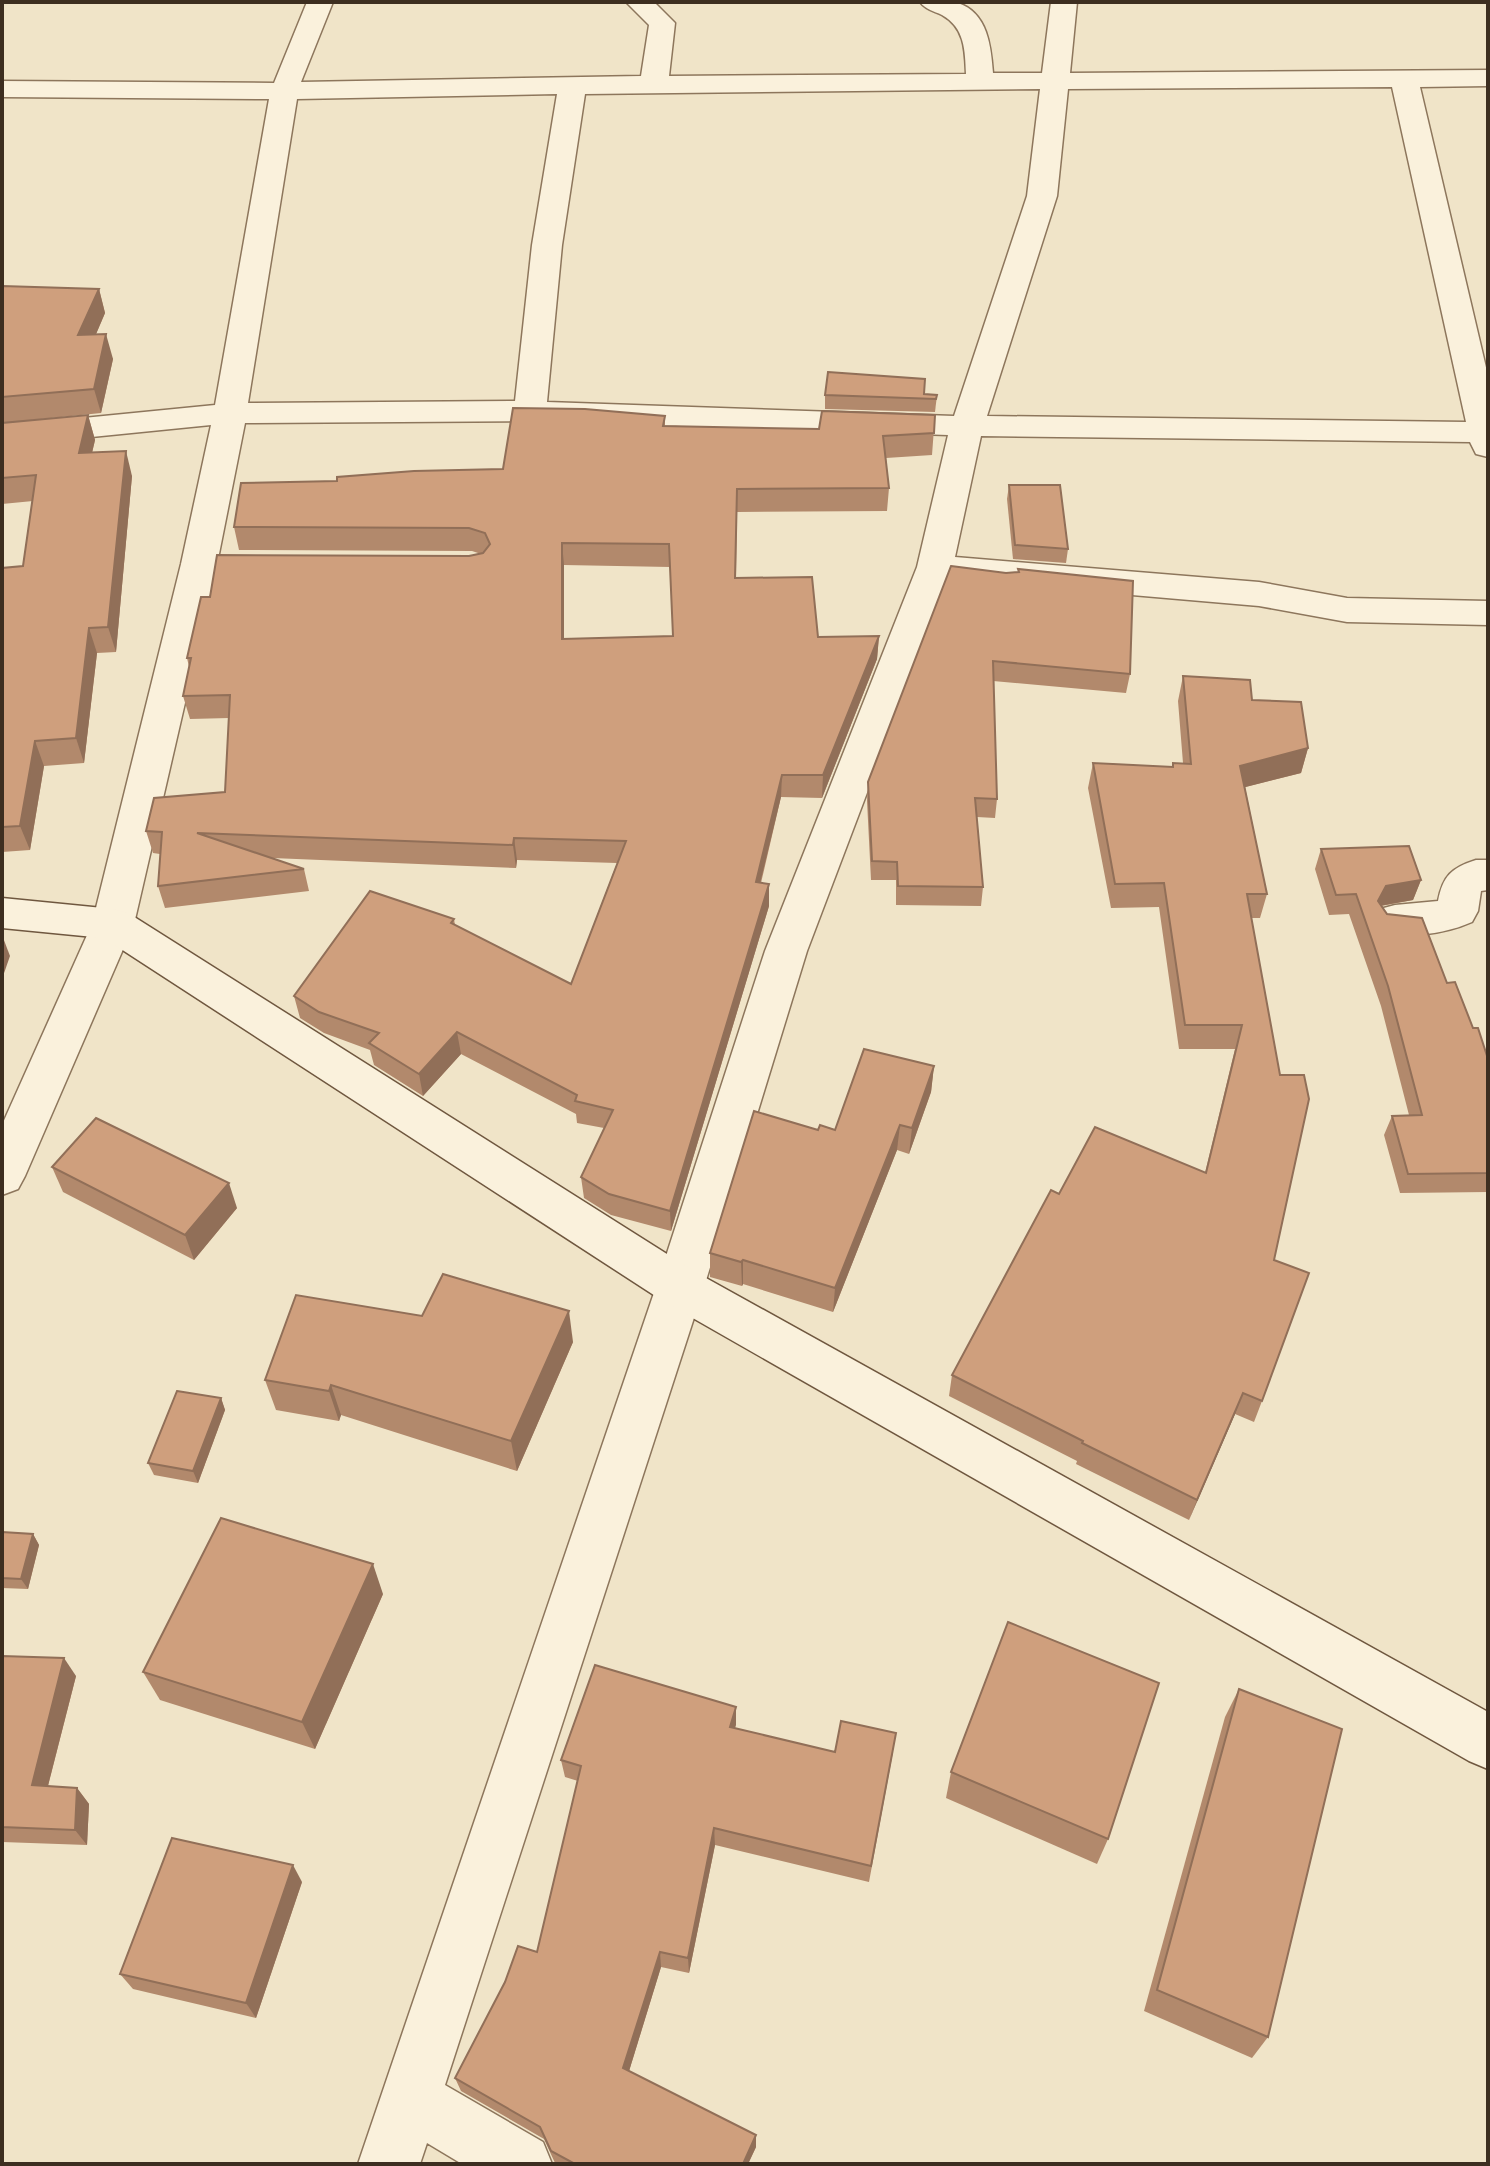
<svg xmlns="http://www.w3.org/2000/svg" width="1490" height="2166" viewBox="0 0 1490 2166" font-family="'Zilla Slab',serif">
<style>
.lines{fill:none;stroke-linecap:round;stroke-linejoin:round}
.street-casing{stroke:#8d765c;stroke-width:3}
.secondary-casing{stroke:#6f573f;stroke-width:3}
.street{fill:#faf1dc;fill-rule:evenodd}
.secondary{fill:#faf1dc;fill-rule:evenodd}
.wall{fill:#b2896c;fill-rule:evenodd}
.shaded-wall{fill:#916f58}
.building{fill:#cf9f7d;stroke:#916f58;stroke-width:2;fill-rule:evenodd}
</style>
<rect width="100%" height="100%" fill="#f0e4c8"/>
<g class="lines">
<defs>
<g id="street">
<path d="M307 2H333L301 82 641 76 649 25 626 2H654L675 23 669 76 966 74C965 50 965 28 942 15 934 11 926 10 920 2 931 2 948 0 958 3 988 13 991 47 993 73H1042L1051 2H1077L1070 73 1488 70V86L1420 87 1488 376V457L1476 454 1470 442 981 436 955 557 1259 582 1347 598 1488 601V625L1347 622 1259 606 948 579 807 951 704 1287 445 2085 543 2142 552 2164H462L427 2143 420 2164H358L656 1287 765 951 917 567 948 435 530 421 245 423 217 564 134 924 25 1176 18 1189 2 1195V1125L92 924 181 564 211 425 2 446V426L215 405 269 99 2 97V81L274 83ZM1392 87 1466 422 987 416 1057 196 1068 89ZM1040 89 1027 196 954 416 547 402 562 245 585 94ZM557 94 532 245 515 401 248 403 297 99Z"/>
<path d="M1476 860H1488V890L1481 891 1478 911 1472 922C1445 934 1408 939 1380 931L1374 920 1380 909 1395 905 1438 901C1443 876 1451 868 1476 860Z"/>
</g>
<polygon id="secondary" points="2,898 113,909 128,913 697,1273 1488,1712 1488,1769 1469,1761 663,1301 104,938 2,928"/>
</defs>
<use href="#street" class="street-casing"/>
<use href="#secondary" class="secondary-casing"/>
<use href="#street" class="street"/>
<use href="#secondary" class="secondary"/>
</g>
<g class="wall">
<polygon points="2,286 99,289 105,313 96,334 113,359 101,413 2,423"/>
<polygon points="924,394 937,395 935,412 825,409 825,395"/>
<polygon points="88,415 95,440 92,453 132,476 116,652 97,653 84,763 44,766 30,850 2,852 2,568 23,566 33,501 2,504 2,423"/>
<path d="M935 415 932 455 886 458 889 488 887 511 737 512 736 578 818 637 879 636 877 659 822 798 781 797 761 883 769 906 671 1231 611 1215 584 1198 581 1177 604 1128 577 1123 576 1114 461 1054 423 1096 374 1065 370 1050 324 1033 300 1018 294 996 454 919 455 925 571 984 617 863 517 860 516 868 272 858 304 869 309 891 165 908 158 886 160 854 153 853 146 831 225 792 229 718 190 719 183 696 189 667 187 658 210 597 481 554 472 551 239 550 234 527 337 481 503 469 665 416V426L819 429ZM564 565 670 567 673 636 564 639Z"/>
<polygon points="1009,485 1068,549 1066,563 1013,559 1007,499"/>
<polygon points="951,566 1130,674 1126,693 993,681 997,799 995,818 977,817 983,887 981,906 896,905 896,880 871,880 867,801 868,782"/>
<polygon points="1183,676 1252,700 1308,748 1301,773 1245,787 1267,894 1260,918 1251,918 1274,1260 1262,1401 1254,1422 1235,1414 1189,1520 1076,1464 1077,1461 949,1396 952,1375 1059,1194 1205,1173 1235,1049 1179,1049 1159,907 1111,908 1088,788 1093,763 1172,767 1173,763 1183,763 1178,701"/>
<polygon points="1321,849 1421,880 1413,900 1381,906 1387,914 1447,983 1473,1028 1488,1059 1488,1192 1400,1193 1384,1135 1392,1116 1409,1115 1381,1006 1349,914 1329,915 1315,869"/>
<polygon points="934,1066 931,1092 909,1154 897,1150 833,1312 743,1284 742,1286 710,1277 710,1253 818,1130 835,1130"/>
<polygon points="52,1167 237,1208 194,1260 63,1192"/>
<polygon points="573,1342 517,1471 341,1415 339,1421 276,1410 265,1380"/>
<polygon points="221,1398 225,1410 198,1483 154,1475 148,1463"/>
<polygon points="2,1532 33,1534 39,1545 28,1589 2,1588"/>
<polygon points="383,1594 315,1749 160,1700 143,1672"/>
<polygon points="2,1656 76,1676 48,1786 77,1788 89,1804 87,1845 2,1842"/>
<polygon points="1239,1689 1268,2037 1252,2058 1144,2011 1225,1717"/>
<polygon points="736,1707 735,1728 835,1752 893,1752 869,1882 715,1845 689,1973 661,1967 629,2071 756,2147 748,2164 557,2164 555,2163 544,2139 461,2091 455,2078 505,1982 537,1952 578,1781 565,1777 561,1760"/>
<polygon points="951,1772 1108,1839 1097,1864 946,1798"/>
<polygon points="302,1882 256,2018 133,1989 120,1974"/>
</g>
<g class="shaded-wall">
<polygon points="99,289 105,313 85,360 78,335"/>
<polygon points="106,334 113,359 101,413 94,389"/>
<polygon points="88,415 95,440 86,478 79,453"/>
<polygon points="126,451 132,476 116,652 108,627"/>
<polygon points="562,543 564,565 564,662 562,639"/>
<polygon points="89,628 97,653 84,763 76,738"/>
<polygon points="879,636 877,659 822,798 823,775"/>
<polygon points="35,741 44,766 30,850 20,826"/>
<polygon points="1308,748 1301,773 1234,790 1240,766"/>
<polygon points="782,775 781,797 755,904 756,882"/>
<polygon points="514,838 517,860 516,868 513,845"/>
<polygon points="1421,880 1413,900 1379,906 1378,901 1386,886"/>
<polygon points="769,884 769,906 671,1231 670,1211"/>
<polygon points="2,935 10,956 2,979"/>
<polygon points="457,1032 461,1054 423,1096 419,1074"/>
<polygon points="934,1066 931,1092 909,1154 912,1128"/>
<polygon points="900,1125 897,1150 833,1312 835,1288"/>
<polygon points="229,1183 237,1208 194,1260 185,1235"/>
<polygon points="743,1260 743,1284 742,1286 741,1262"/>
<polygon points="569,1311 573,1342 517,1471 511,1441"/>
<polygon points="331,1385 341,1415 339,1421 329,1391"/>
<polygon points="1243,1393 1235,1414 1189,1520 1197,1500"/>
<polygon points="221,1398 225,1410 198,1483 193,1471"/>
<polygon points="33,1534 39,1545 28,1589 21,1579"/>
<polygon points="373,1564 383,1594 315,1749 302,1722"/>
<polygon points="64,1658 76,1676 44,1801 32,1785"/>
<polygon points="736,1707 736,1725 730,1745 730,1727"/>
<polygon points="77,1788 89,1804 87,1845 75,1830"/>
<polygon points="714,1828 715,1845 689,1973 688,1958"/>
<polygon points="293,1865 302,1882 256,2018 246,2003"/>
<polygon points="660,1952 661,1967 626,2081 623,2068"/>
<polygon points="756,2135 756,2147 748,2164 743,2164"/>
</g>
<g class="building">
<polygon points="2,286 99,289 78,335 106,334 94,389 2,397"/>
<polygon points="828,372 925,379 924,394 937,395 936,399 825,395"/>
<path d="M513 408 585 409 665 416 663 426 819 429 822 411 935 415 934 433 883 436 889 488 737 489 735 578 812 577 818 637 879 636 823 775H782L756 882 769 884 670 1211 609 1194 581 1177 613 1110 575 1101 577 1095 457 1032 419 1074 369 1043 379 1033 319 1012 294 996 370 891 454 919 451 923 571 984 626 841 514 838 513 845 197 833 304 869 158 886 162 832 146 831 154 798 225 792 230 695 183 696 191 658H187L201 597H210L217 555 469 556 483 553 490 544 485 533 469 528 234 527 241 483 337 481V477L414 471 503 469ZM562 543 669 544 673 636 562 639Z"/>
<polygon points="88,415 79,453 126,451 108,627 89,628 76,738 35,741 20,826 2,827 2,568 23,566 36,475 2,478 2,423"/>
<polygon points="1009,485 1060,485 1068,549 1015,545"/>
<polygon points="951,566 1006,573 1019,572 1018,569 1133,581 1130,674 993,661 997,799 975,798 983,887 898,886 897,862 872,861 868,782"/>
<polygon points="1183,676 1250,680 1252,700 1301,702 1308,748 1240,766 1267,894 1247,894 1280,1075 1304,1075 1309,1099 1274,1260 1309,1273 1262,1401 1243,1393 1197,1500 1082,1443 1083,1441 952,1375 1051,1190 1059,1194 1095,1127 1206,1173 1242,1025 1185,1025 1164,883 1115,884 1093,763 1173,767 1173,763 1191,764"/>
<polygon points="1409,846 1421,880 1386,886 1378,901 1387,914 1422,918 1447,983 1455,982 1473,1028 1478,1028 1488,1059 1488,1173 1408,1174 1392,1116 1422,1115 1388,986 1356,894 1336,895 1321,849"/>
<polygon points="864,1049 934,1066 912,1128 900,1125 835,1288 743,1260 741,1262 710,1253 754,1111 818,1130 820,1125 835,1130"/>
<polygon points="96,1118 229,1183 185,1235 52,1167"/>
<polygon points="443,1274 569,1311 511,1441 331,1385 329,1391 265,1380 296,1295 422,1316"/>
<polygon points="177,1391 221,1398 193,1471 148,1463"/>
<polygon points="221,1518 373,1564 302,1722 143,1672"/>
<polygon points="2,1532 33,1534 21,1579 2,1578"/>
<polygon points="1008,1622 1159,1683 1108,1839 951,1772"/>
<polygon points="2,1656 64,1658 32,1785 77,1788 75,1830 2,1827"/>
<polygon points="595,1665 736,1707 730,1727 835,1752 841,1721 896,1733 871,1866 714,1828 688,1958 660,1952 623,2068 756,2135 743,2164 575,2164 551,2151 540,2127 455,2078 505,1982 518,1946 537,1952 581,1766 561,1760"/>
<polygon points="1239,1689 1342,1729 1268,2037 1157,1990"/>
<polygon points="172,1838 293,1865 246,2003 120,1974"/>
</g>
<rect width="1490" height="2166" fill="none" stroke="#3d2e20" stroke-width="8"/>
</svg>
